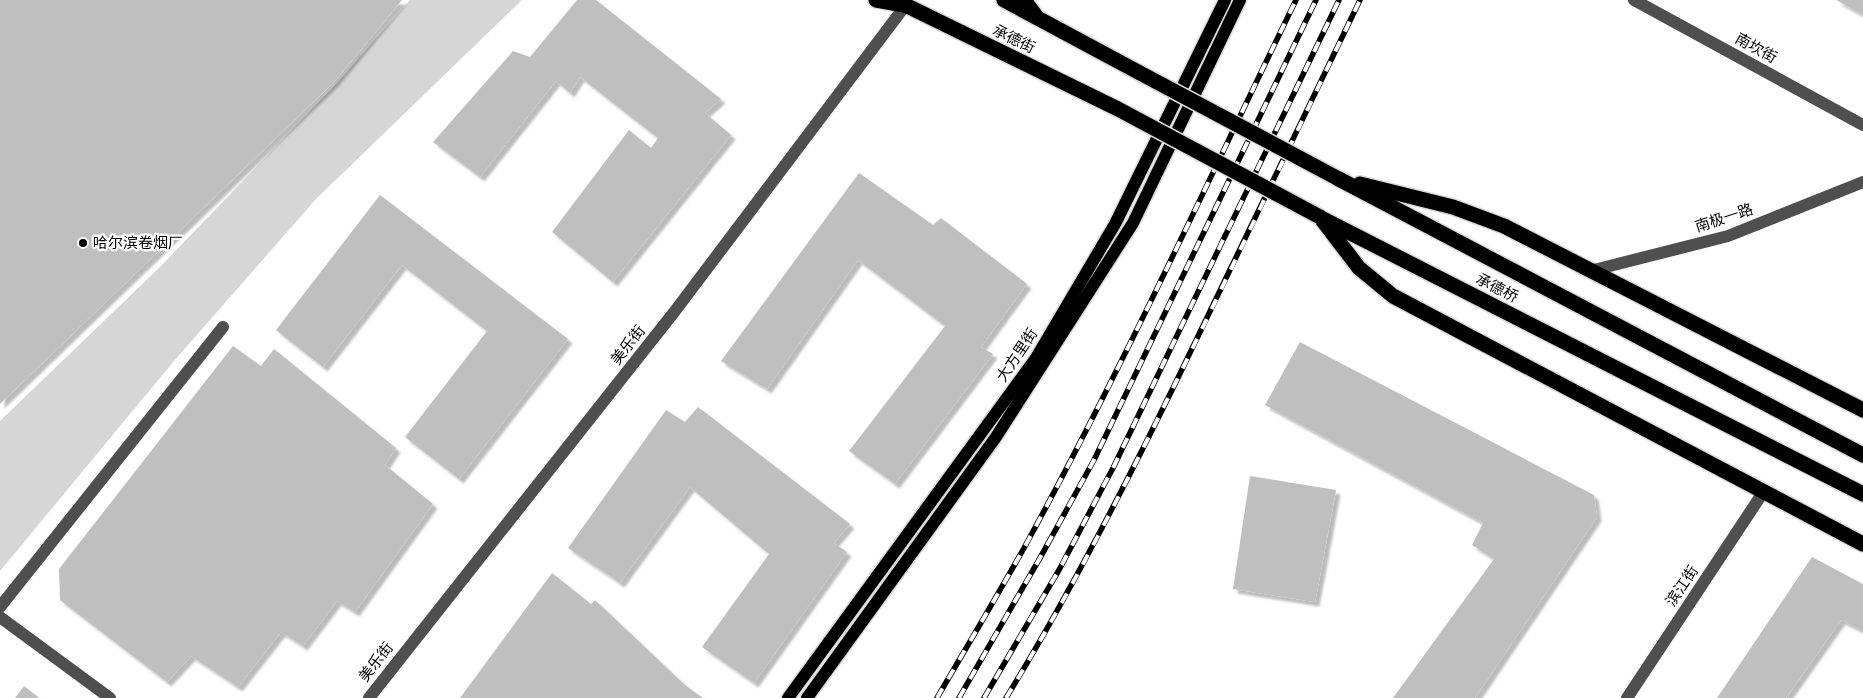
<svg xmlns="http://www.w3.org/2000/svg" width="1863" height="698" viewBox="0 0 1863 698" font-family="'DM Sans','Noto Sans SC',sans-serif">
<style>
.green{fill:#d6d6d6}
.building{fill:#bfbfbf;filter:url(#shadow)}
.lines{fill:none;stroke-linecap:round;stroke-linejoin:round}
.major-casing{stroke:#dbdbdb;stroke-width:15}
.highway-casing{stroke:#dbdbdb;stroke-width:18}
.minor{stroke:#4f4f4f;stroke-width:12}
.major{stroke:#000;stroke-width:12}
.highway{stroke:#000;stroke-width:15}
.rail-casing{stroke:#000;stroke-width:5.5}
.rail{stroke:#fff;stroke-width:4;stroke-dasharray:11;stroke-linecap:butt}
.highway-bridge-casing{stroke:#dbdbdb;stroke-width:18;stroke-linecap:butt}
.highway-bridge{stroke:#000;stroke-width:15}
.poi-dot{fill:#000;stroke:#fff;stroke-width:2}
.labels{text-anchor:middle;dominant-baseline:central;stroke-width:4.5;stroke-linejoin:round;paint-order:stroke}
.street-label{font-size:15px;fill:#000;stroke:#fff}
.poi-label{font-size:15px;fill:#000;stroke:#fff;text-anchor:start}
</style>
<defs>
<filter id="shadow"><feDropShadow dx="4.5" dy="4.5" stdDeviation="1" flood-color="#0004"/></filter>
</defs>
<rect width="100%" height="100%" fill="#fff"/>
<polygon class="green" points="410,0 522,0 316,199 174,361 0,571 0,421 160,267 337,83"/>
<g class="building">
<polygon points="0,0 402,0 334,82 0,404"/>
<polygon points="577,0 596,0 721,99 705,113 731,135 613,282 552,232 629,130 651,148 658,138 580,77 570,93 556,81 480,177 433,142 513,51 530,57"/>
<polygon points="1836,0 1863,0 1863,15"/>
<polygon points="859,173 933,225 941,218 1027,284 981,347 993,354 895,484 849,451 945,326 858,260 767,389 721,361"/>
<polygon points="380,195 568,339 459,479 405,437 487,331 402,265 323,367 276,330"/>
<polygon points="1300,342 1594,495 1597,517 1475,698 1393,698 1494,559 1472,545 1483,523 1265,405"/>
<polygon points="233,346 261,366 274,349 396,448 385,465 433,504 355,612 337,601 303,646 281,632 238,687 191,656 167,682 60,600 59,569"/>
<polygon points="698,407 850,524 834,543 847,552 754,683 702,647 769,554 690,487 620,583 568,548 666,410 685,422"/>
<polygon points="1250,476 1336,490 1315,602 1233,589"/>
<polygon points="1812,557 1863,584 1863,631 1841,620 1786,698 1717,698"/>
<polygon points="552,573 591,604 595,600 685,685 703,698 460,698"/>
<polygon points="24,686 39,698 15,698"/>
</g>
<g class="lines">
<defs>
<g id="major">
<polyline points="1026,0 1040,19"/>
<polyline points="788,698 1036,358 1115,224 1225,0"/>
<polyline points="807,698 996,437 1133,223 1240,0"/>
</g>
<g id="highway">
<polyline points="876,0 904,5"/>
<polyline points="895,0 1118,109"/>
<polyline points="1004,0 1140,73"/>
<polyline points="1337,178 1863,455"/>
<polyline points="1360,184 1453,207 1504,226 1863,410"/>
<polyline points="1320,217 1359,268 1393,296 1863,544"/>
<polyline points="1323,219 1863,494"/>
</g>
</defs>
<use href="#major" class="major-casing"/>
<use href="#highway" class="highway-casing"/>
<g class="minor">
<polyline points="1634,0 1863,125"/>
<polyline points="1590,271 1728,236 1863,182"/>
<polyline points="0,607 223,327"/>
<polyline points="0,617 110,698"/>
<polyline points="369,698 675,311 905,6"/>
<polyline points="1627,698 1764,491"/>
</g>
<use href="#major" class="major"/>
<use href="#highway" class="highway"/>
<defs>
<g id="rail">
<path d="M937 698C966 648 996 598 1024 548 1122 369 1207 183 1296 0"/>
<polyline points="959,698 1040,558 1094,460 1316,0"/>
<polyline points="984,698 1059,570 1113,468 1339,0"/>
<path d="M1006 698C1068 597 1122 492 1174 386 1237 258 1298 129 1360 0"/>
</g>
</defs>
<use href="#rail" class="rail-casing"/>
<use href="#rail" class="rail"/>
<defs>
<g id="highway-bridge">
<polyline points="1140,73 1337,178"/>
<polyline points="1118,109 1320,217"/>
</g>
</defs>
<use href="#highway-bridge" class="highway-bridge-casing"/>
<use href="#highway-bridge" class="highway-bridge"/>
</g>
<circle class="poi-dot" cx="83" cy="243" r="5"/>
<g class="labels">
<g class="street-label">
<text transform="translate(1014 39) rotate(26)">承德街</text>
<text transform="translate(1756 48) rotate(29)">南坎街</text>
<text transform="translate(1724 218) rotate(-18)">南极一路</text>
<text transform="translate(1497 288) rotate(27)">承德桥</text>
<text transform="translate(628 345) rotate(-52)">美乐街</text>
<text transform="translate(1017 355) rotate(-56)">大方里街</text>
<text transform="translate(1682 586) rotate(-56)">滨江街</text>
<text transform="translate(376 662) rotate(-52)">美乐街</text>
</g>
<g class="poi-label">
<text x="93" y="243">哈尔滨卷烟厂</text>
</g>
</g>
</svg>
